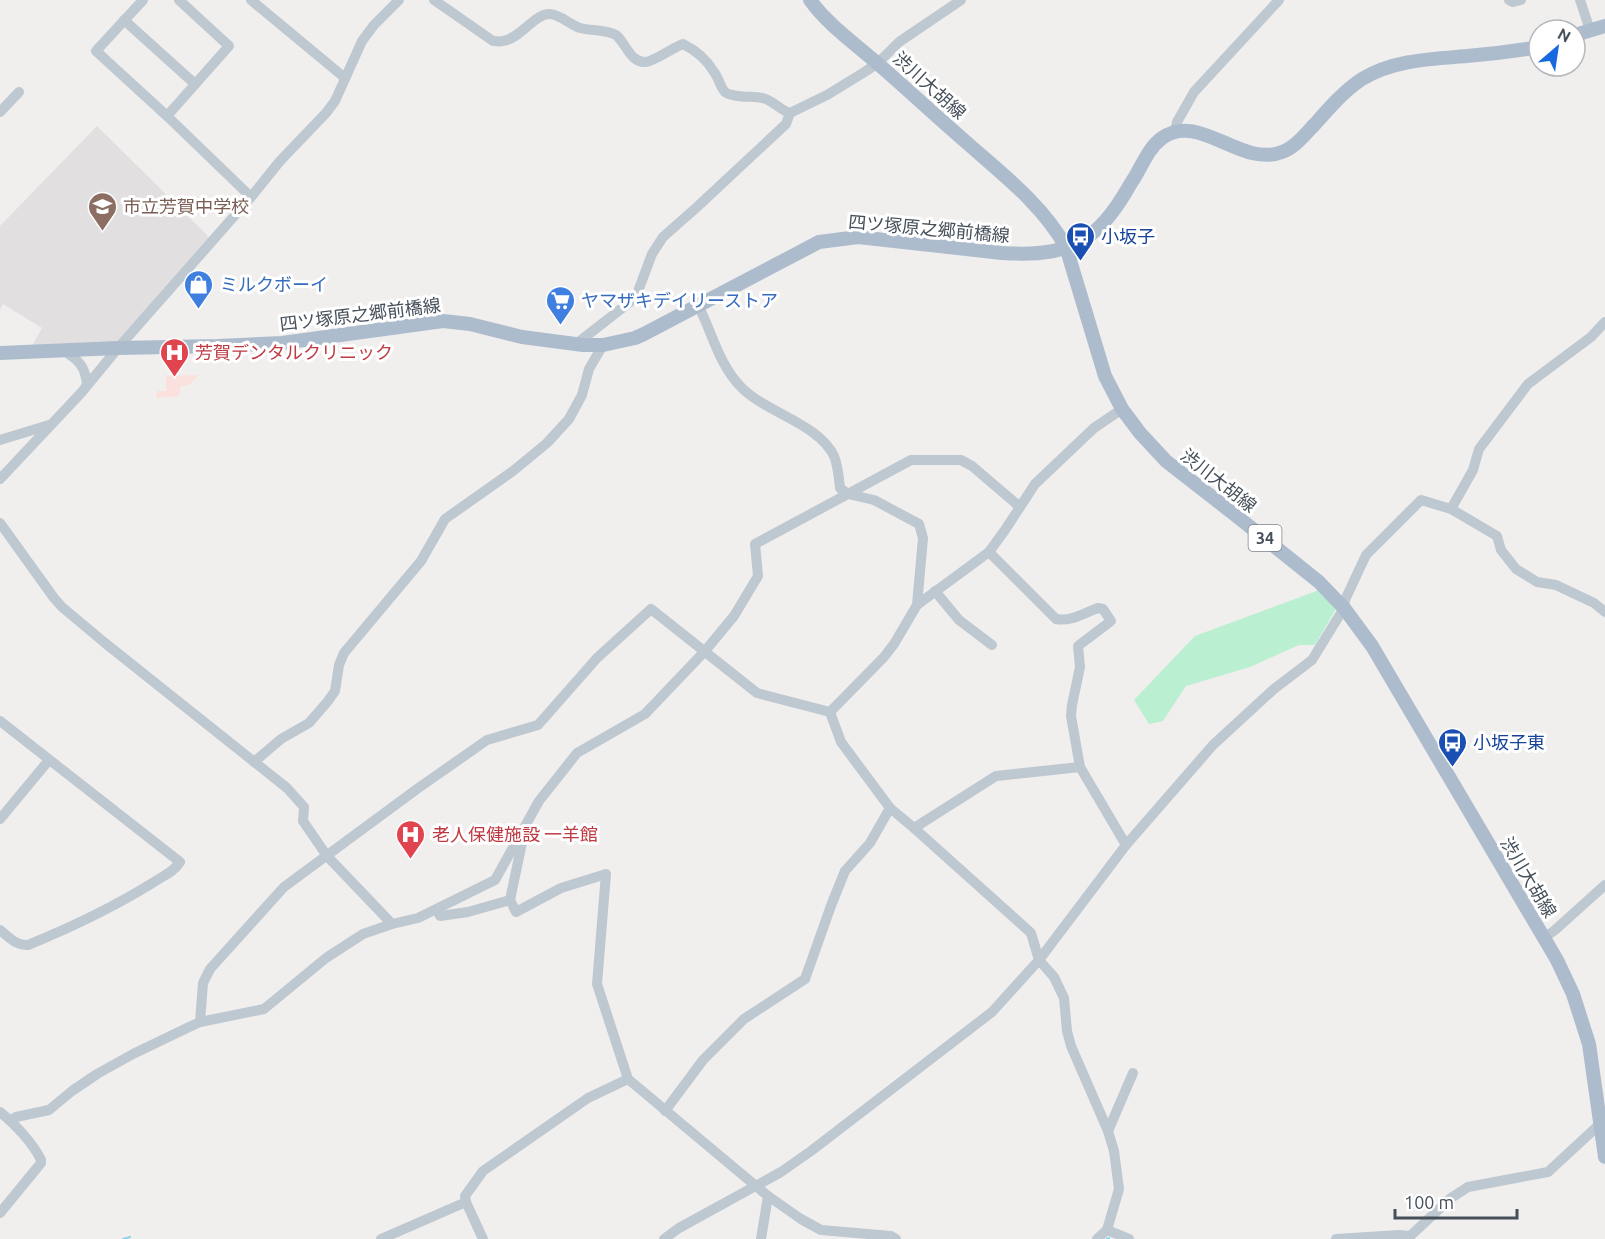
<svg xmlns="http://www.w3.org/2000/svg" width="1605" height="1239" viewBox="0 0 1605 1239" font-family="Ubuntu,'Noto Sans JP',sans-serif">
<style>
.education{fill:#e2dfe0}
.medical{fill:#fbe1dd}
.green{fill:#bbefd1}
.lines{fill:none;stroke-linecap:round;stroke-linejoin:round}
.stream{stroke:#88d4ec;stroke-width:2}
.minor{stroke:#bec8d0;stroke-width:10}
.major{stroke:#adbccd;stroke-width:14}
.labels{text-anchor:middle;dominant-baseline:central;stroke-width:6;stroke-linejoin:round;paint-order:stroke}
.shield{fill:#fff;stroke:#7e848c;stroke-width:1.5}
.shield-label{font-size:16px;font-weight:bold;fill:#46505b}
.street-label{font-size:18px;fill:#46505b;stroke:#fff}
.education-label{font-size:18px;fill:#785e54;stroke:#fff;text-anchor:start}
.transit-label{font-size:18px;fill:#164399;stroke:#fff;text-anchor:start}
.shop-label{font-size:18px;fill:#366cbe;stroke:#fff;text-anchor:start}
.health-label{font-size:18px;fill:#be3a42;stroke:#fff;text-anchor:start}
</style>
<rect width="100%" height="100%" fill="#f1eeee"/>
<polygon class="education" points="97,126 210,238 118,344 32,346 42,328 3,304 0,310 0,226"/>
<polygon class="medical" points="199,375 189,385 181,386 179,396 156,398 157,391 166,391 166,376"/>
<polygon class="green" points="1319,590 1337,607 1315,645 1299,645 1250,667 1186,686 1163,721 1149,724 1134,700 1195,636"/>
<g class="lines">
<g class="stream">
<polyline points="123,1239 130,1237"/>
<polyline points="1107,1239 1109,1238"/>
</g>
<g class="minor">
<polyline points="143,0 96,51 167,116 229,46 179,0"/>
<polyline points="251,0 345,78"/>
<path d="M434 0 493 41C497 41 500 42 503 41 520 39 535 13 550 14 561 15 569 24 580 28 591 31 606 29 616 35 626 43 630 63 646 62 655 61 672 48 683 44 695 50 707 60 714 72 719 78 720 87 725 92 732 98 753 96 762 98 773 100 778 109 790 113L827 95 863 73 878 63 899 42 961 0"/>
<polyline points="1509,0 1513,2 1521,0"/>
<polyline points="1580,0 1590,30"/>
<polyline points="124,20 195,84"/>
<polyline points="0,112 19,92"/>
<polyline points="167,116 251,197"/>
<polyline points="1175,132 1177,122 1194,92 1279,0"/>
<path d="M698 305C712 332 719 365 741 387 766 413 818 423 834 456 838 466 839 478 840 488L848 494 874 500 919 524 923 538 917 605"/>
<polyline points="576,344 630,302 637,294 652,254 663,237 697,207 786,124 790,113"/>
<path d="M63 350C79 361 85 365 87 385"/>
<polyline points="0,440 49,425"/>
<polyline points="0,479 81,393 118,348 251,197 280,161 326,113 335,101 362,41 374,25 399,0"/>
<polyline points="1451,509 1473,470 1479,449 1528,384 1591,337 1605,322"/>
<polyline points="0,523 54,598 62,607 105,643 287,788 304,807 303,821 327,856 392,924"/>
<path d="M989 552 1056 619C1071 622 1084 613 1098 608L1103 609 1111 621 1078 646 1080 667 1072 705 1071 716 1080 767 1126 845"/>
<polyline points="935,591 959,620 992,645"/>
<polyline points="830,712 841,742 890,808 914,828 1031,933 1039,960 1054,977 1064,998 1067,1031 1071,1046 1108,1131 1114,1151 1119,1189 1107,1230 1097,1239"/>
<polyline points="830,712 884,657 894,644 917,605 989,552 1005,530 1035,484 1094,428 1122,409"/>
<path d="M0 721 180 862C175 871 163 876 154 882 114 907 72 927 28 945 16 946 9 937 0 930"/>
<polyline points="254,762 281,739 309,723 328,701 335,691 339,665 344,653 421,561 445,519 513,471 547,443 569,419 582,395 589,369 603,345"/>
<polyline points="0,819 49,760"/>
<polyline points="914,828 996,776 1080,767"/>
<polyline points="523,838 510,900 516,912 561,888 606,874 597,984 628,1079 768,1196 801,1219 821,1230 891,1236 896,1239"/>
<polyline points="437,910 440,916 468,912 510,900"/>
<polyline points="1544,938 1555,930 1605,885"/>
<polyline points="200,1022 203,983 210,969 284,887 417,789 487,740 538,725 597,658 651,609 757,693 830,712"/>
<polyline points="665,1111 703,1060 744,1019 805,979 832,903 845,871 870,843 890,808"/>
<path d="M0 1112C14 1123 33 1143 41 1160V1163L0 1213"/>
<polyline points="11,1120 16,1117 49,1110 72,1091 97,1074 133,1054 187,1028 200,1022 264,1009 326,958 363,934 392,924 418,918 495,880 539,801 577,753 645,714 705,651 734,616 758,576 755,544 911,460 961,460 972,466 1020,507"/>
<polyline points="1108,1131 1133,1073"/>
<polyline points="1107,1230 1129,1239"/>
<polyline points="381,1239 466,1202"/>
<polyline points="483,1239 466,1202 465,1196 483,1171 588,1098 628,1079"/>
<polyline points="664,1239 679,1228 781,1172 811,1151 992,1012 1039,960 1126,845 1213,745 1274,689 1312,660 1344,608 1345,600 1366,555 1421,500 1451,509 1497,536 1501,550 1516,569 1537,582 1556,585 1594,603 1605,612"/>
<polyline points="761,1239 768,1196"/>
<polyline points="1336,1239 1399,1235 1410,1236"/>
<polyline points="1407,1239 1451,1198 1468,1187 1548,1172 1601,1123"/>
</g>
<g class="major">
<path d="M810 0C828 25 854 43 877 63 907 89 936 116 966 142 1002 174 1042 204 1066 247L1105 376 1122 409 1140 433 1166 461 1234 514 1319 582 1344 608 1372 646 1557 960 1573 994 1589 1044 1605 1157"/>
<polyline points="1575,35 1605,26"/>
<path d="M0 353 118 348 218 346 282 343 443 321 470 324 522 337 583 345H603L635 338 644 334 819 242 858 237 1002 253C1034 255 1072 254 1096 230 1110 218 1122 199 1131 183 1141 169 1147 149 1162 138 1199 111 1241 168 1282 152 1296 147 1306 133 1316 123 1330 107 1344 91 1362 79 1394 60 1431 59 1467 56 1491 54 1515 51 1539 47"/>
</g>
</g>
<defs>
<symbol id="school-pin" viewBox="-11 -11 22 30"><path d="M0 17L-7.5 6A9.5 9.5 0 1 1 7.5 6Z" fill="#8d6e63" stroke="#fff"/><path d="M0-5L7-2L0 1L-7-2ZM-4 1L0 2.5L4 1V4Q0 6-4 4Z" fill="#fff"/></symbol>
<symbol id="bus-pin" viewBox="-11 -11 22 30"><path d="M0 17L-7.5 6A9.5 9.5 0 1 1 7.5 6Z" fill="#1a4fb4" stroke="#fff"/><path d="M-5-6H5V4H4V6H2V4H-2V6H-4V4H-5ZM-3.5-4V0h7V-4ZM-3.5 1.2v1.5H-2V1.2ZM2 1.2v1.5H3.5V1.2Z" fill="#fff"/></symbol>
<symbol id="shop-pin" viewBox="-11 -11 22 30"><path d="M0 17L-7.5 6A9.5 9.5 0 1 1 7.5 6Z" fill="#3f7fe0" stroke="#fff"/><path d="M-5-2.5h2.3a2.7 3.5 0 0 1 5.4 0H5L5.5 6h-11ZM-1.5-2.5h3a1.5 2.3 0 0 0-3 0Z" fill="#fff"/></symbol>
<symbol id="supermarket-pin" viewBox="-11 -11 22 30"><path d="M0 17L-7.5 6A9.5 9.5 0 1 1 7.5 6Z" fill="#3f7fe0" stroke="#fff"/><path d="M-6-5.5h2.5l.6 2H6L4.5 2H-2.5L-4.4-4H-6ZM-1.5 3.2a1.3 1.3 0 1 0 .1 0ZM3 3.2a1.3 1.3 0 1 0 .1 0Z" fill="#fff"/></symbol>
<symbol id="hospital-pin" viewBox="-11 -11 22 30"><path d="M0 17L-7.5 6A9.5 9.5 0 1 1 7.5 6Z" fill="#e0444e" stroke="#fff"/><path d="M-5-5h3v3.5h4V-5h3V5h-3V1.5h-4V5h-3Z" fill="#fff"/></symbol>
</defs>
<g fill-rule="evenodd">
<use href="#school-pin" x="86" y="190" width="33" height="45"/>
<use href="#bus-pin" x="1064" y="220" width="33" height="45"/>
<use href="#shop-pin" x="182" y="268" width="33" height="45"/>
<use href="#supermarket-pin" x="544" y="284" width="33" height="45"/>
<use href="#hospital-pin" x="158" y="336" width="33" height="45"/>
<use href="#bus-pin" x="1436" y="726" width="33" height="45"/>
<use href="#hospital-pin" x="394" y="818" width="33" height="45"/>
</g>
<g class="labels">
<rect class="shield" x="1248.5" y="525" width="33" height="26" rx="4.5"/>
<g class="shield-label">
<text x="1265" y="538">34</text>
</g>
<g class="street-label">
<text transform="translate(930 85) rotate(42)">渋川大胡線</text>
<text transform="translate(929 228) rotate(5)">四ツ塚原之郷前橋線</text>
<text transform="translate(360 314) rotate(-7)">四ツ塚原之郷前橋線</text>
<text transform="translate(1219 480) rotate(38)">渋川大胡線</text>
<text transform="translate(1529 877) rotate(59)">渋川大胡線</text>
</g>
<g class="education-label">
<text x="123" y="206">市立芳賀中学校</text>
</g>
<g class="transit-label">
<text x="1101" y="236">小坂子</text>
<text x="1473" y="742">小坂子東</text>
</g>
<g class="shop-label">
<text x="220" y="284">ミルクボーイ</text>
<text x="581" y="300">ヤマザキデイリーストア</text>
</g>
<g class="health-label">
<text x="195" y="352">芳賀デンタルクリニック</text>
<text x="432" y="834">老人保健施設 一羊館</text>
</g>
</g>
<g transform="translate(1557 48) rotate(29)"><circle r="28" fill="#ffffff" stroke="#b5b9bd" stroke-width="1.5"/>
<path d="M0-4.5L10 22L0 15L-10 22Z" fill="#1768e1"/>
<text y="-9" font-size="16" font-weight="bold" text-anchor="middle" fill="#46505b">N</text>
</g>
<path d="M1395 1209v9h122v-9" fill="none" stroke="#46505b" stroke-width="3"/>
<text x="1404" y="1209" font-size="18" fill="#46505b" stroke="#ffffff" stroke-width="4.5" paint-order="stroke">100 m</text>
</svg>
